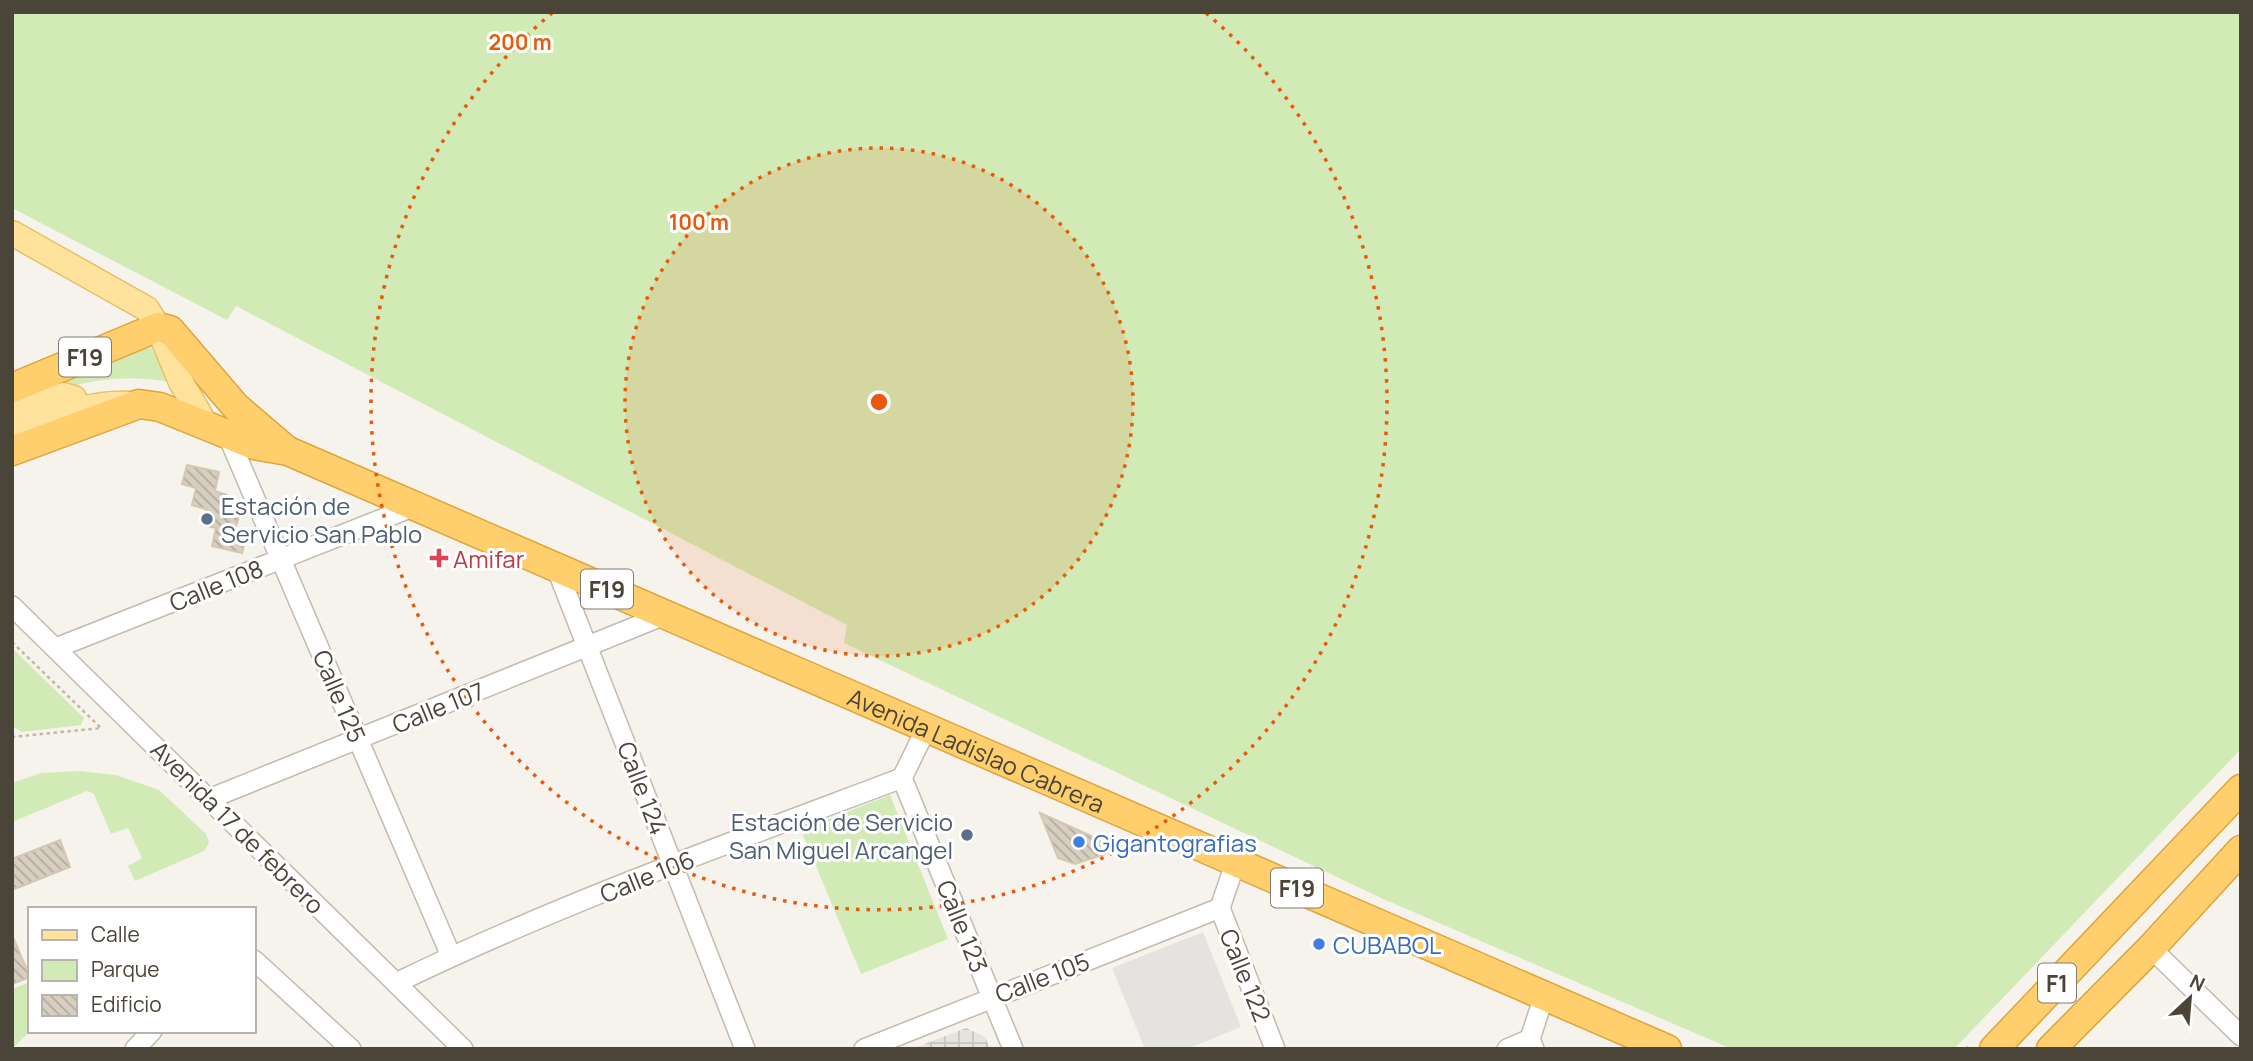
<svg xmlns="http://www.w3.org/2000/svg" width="2253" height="1061" viewBox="0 0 2253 1061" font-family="Manrope,sans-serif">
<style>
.industrial{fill:url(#industrial-grid)}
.green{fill:#d2eab5}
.parking{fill:#e5e3e0}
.building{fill:url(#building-back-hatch);stroke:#d3c7b4;stroke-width:2}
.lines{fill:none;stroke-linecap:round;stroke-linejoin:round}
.minor-casing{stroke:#c2bbae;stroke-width:22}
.major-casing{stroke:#e6c16a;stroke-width:27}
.highway-casing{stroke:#e0a43c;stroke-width:31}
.path{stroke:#c4b79f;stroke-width:2.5;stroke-dasharray:3.5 3.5;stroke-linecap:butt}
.minor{stroke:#fff;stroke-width:19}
.major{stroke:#ffe39c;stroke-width:24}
.highway{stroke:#ffcf6e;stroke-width:28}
.ring{fill:none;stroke:#e8590c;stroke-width:3.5;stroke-dasharray:3.5 7}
.service-dot{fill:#5c6f8a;stroke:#fff;stroke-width:2.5}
.health-dot{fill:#e0444e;stroke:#fff;stroke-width:2.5}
.shop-dot{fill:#3f7fe0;stroke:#fff;stroke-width:2.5}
.labels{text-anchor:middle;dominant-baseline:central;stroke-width:6;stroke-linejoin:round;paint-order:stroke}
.shield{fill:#fff;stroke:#817c74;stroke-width:2}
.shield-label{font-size:23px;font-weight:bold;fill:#4b4439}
.service-label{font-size:24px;fill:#4e5e75;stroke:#fff;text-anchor:start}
.health-label{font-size:24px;fill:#be3a42;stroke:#fff;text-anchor:start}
.street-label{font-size:24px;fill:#4b4439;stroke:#fff}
.shop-label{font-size:24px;fill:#366cbe;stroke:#fff;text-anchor:start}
.centre{fill:#e8590c;stroke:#fff;stroke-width:3.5}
.ring-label{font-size:21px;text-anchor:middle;font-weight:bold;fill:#e8590c;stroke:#fff;stroke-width:6;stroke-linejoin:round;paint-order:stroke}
</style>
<defs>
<pattern id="industrial-grid" width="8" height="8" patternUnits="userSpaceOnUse" patternTransform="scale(1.75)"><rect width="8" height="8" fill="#e6e2dd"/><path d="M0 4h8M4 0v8" fill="none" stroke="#c7c3be"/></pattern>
<pattern id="building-back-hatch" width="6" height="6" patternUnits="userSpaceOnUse" patternTransform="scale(1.75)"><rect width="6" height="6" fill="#d8cfc1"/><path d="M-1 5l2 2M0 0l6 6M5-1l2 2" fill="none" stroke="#b1aa9e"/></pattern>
</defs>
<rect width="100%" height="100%" fill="#f6f3ec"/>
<polygon class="industrial" points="966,1028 985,1037 990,1049 912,1049"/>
<g class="green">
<polygon points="12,12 2241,12 2241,749 1954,1049 1732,1049 1381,898 844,643 847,625 236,306 227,320 12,208"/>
<path d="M151 348 165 367 169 382C113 371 64 386 12 406V401L133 350Z"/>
<polygon points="12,648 84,718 81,725 22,732 14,727"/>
<polygon points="79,771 116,775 159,790 206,834 209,843 204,851 135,881 128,866 142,858 128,828 111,834 94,794 87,791 12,822 12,783 41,773"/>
<polygon points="890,795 948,939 861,974 801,830"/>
<polygon points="30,982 30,1031 12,1049 12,989"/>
</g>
<polygon class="parking" points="1203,932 1241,1027 1187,1049 1145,1049 1112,968"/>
<g class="building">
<polygon points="187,465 219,472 215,491 227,495 222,511 239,515 235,531 247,534 242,553 212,546 216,528 203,525 206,509 192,505 196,488 182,484"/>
<polygon points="1040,813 1058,821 1120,849 1075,864 1058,858"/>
<polygon points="60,840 70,867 12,890 12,859"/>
<polygon points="12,935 30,977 12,984"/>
</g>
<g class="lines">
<defs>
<g id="minor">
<polyline points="228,436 451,956"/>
<polyline points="556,567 745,1049"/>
<polyline points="12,606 463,1049"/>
<polyline points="56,648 415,506"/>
<polyline points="927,727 902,778 1013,1049"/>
<polyline points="209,799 667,614"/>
<polyline points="1236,861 1220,908 1275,1049"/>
<polyline points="2151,948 2241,1036"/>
<polyline points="254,960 351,1049"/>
<path d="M396 983C559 904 732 842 902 778"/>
<polyline points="135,1049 152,1031"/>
<polyline points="864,1049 1220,908"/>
<polyline points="1507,1049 1530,1039"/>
<polyline points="1534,1049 1530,1039 1544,996"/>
</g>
<g id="major">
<polyline points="12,233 147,309 158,327 181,382 207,427"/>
<polyline points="12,415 63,395 74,398 74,410"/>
<path d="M12 435C57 417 86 401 135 404"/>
</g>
<g id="highway">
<polyline points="12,388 158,327 170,330 236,407 285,449"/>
<path id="s1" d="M12 451 139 404 160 407 254 445 288 451 1667 1049"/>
<polyline points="1994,1049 2241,789"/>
<polyline points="2051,1049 2151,948 2241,850"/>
</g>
</defs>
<use href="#minor" class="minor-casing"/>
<use href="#major" class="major-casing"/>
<use href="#highway" class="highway-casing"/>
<g class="path">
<polyline points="12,642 101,728 12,737"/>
<polyline points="1966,1049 1969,1046 1972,1049"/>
</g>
<use href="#minor" class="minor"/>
<use href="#major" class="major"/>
<use href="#highway" class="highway"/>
</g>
<circle cx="879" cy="402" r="254" fill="#e8590c" fill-opacity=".12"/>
<g class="ring">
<circle cx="879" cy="402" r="254"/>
<path d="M1206 13A508 508 0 1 1 552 13"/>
</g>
<g class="service-dot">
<circle cx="207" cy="519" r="7"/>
<circle cx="967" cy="835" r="7"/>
</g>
<path class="health-dot" d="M435.5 547.5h7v7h7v7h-7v7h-7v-7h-7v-7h7z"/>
<g class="shop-dot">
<circle cx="1079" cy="842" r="7"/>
<circle cx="1319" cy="944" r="7"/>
</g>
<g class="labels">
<g class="shield">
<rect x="59" y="337.5" width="52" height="39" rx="5"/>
<rect x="581" y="569.5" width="52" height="39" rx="5"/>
<rect x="1271" y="868.5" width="52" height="39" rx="5"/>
<rect x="2038" y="963.5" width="38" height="39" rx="5"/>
</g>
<g class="shield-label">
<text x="85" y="357">F19</text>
<text x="607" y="589">F19</text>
<text x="1297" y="888">F19</text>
<text x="2057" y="983">F1</text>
</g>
<g class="service-label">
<text x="221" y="505">Estación de<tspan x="221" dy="28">Servicio San Pablo</tspan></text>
<text x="953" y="821" text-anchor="end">Estación de Servicio<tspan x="953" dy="28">San Miguel Arcangel</tspan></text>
</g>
<g class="health-label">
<text x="453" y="558">Amifar</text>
</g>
<g class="street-label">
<text transform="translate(216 585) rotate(-22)">Calle 108</text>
<text transform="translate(340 696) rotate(67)">Calle 125</text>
<text transform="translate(438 707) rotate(-22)">Calle 107</text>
<text stroke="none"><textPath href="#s1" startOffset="1043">Avenida Ladislao Cabrera</textPath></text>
<text transform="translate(643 788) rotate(69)">Calle 124</text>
<text transform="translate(238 827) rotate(45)">Avenida 17 de febrero</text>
<text transform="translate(647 876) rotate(-22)">Calle 106</text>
<text transform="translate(963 926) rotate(68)">Calle 123</text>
<text transform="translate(1246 975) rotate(68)">Calle 122</text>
<text transform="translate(1042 977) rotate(-21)">Calle 105</text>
</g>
<g class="shop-label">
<text x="1093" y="842">Gigantografias</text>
<text x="1333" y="944">CUBABOL</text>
</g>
</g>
<circle cx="879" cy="402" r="10" class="centre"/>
<g class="ring-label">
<text x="520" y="50">200 m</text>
<text x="699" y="230">100 m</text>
</g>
<rect width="2253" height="1061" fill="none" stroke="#4b4439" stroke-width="28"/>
<rect x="28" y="907" width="228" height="126" fill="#ffffff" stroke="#b7b4b0" stroke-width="2"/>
<rect x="42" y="930" width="35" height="10" fill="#ffe39c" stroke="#b7b4b0" stroke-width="2"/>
<text x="91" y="942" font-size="21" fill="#4b4439">Calle</text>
<rect x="42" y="960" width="35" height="21" fill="#d2eab5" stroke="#b7b4b0" stroke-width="2"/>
<text x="91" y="977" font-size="21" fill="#4b4439">Parque</text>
<rect x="42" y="995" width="35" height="21" fill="url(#building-back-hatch)" stroke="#b7b4b0" stroke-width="2"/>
<text x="91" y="1012" font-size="21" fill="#4b4439">Edificio</text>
<g transform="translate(2190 998) rotate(26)" stroke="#ffffff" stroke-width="5" paint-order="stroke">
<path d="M0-5L12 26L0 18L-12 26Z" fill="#4b4439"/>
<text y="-10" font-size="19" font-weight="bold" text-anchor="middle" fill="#4b4439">N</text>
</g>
</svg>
